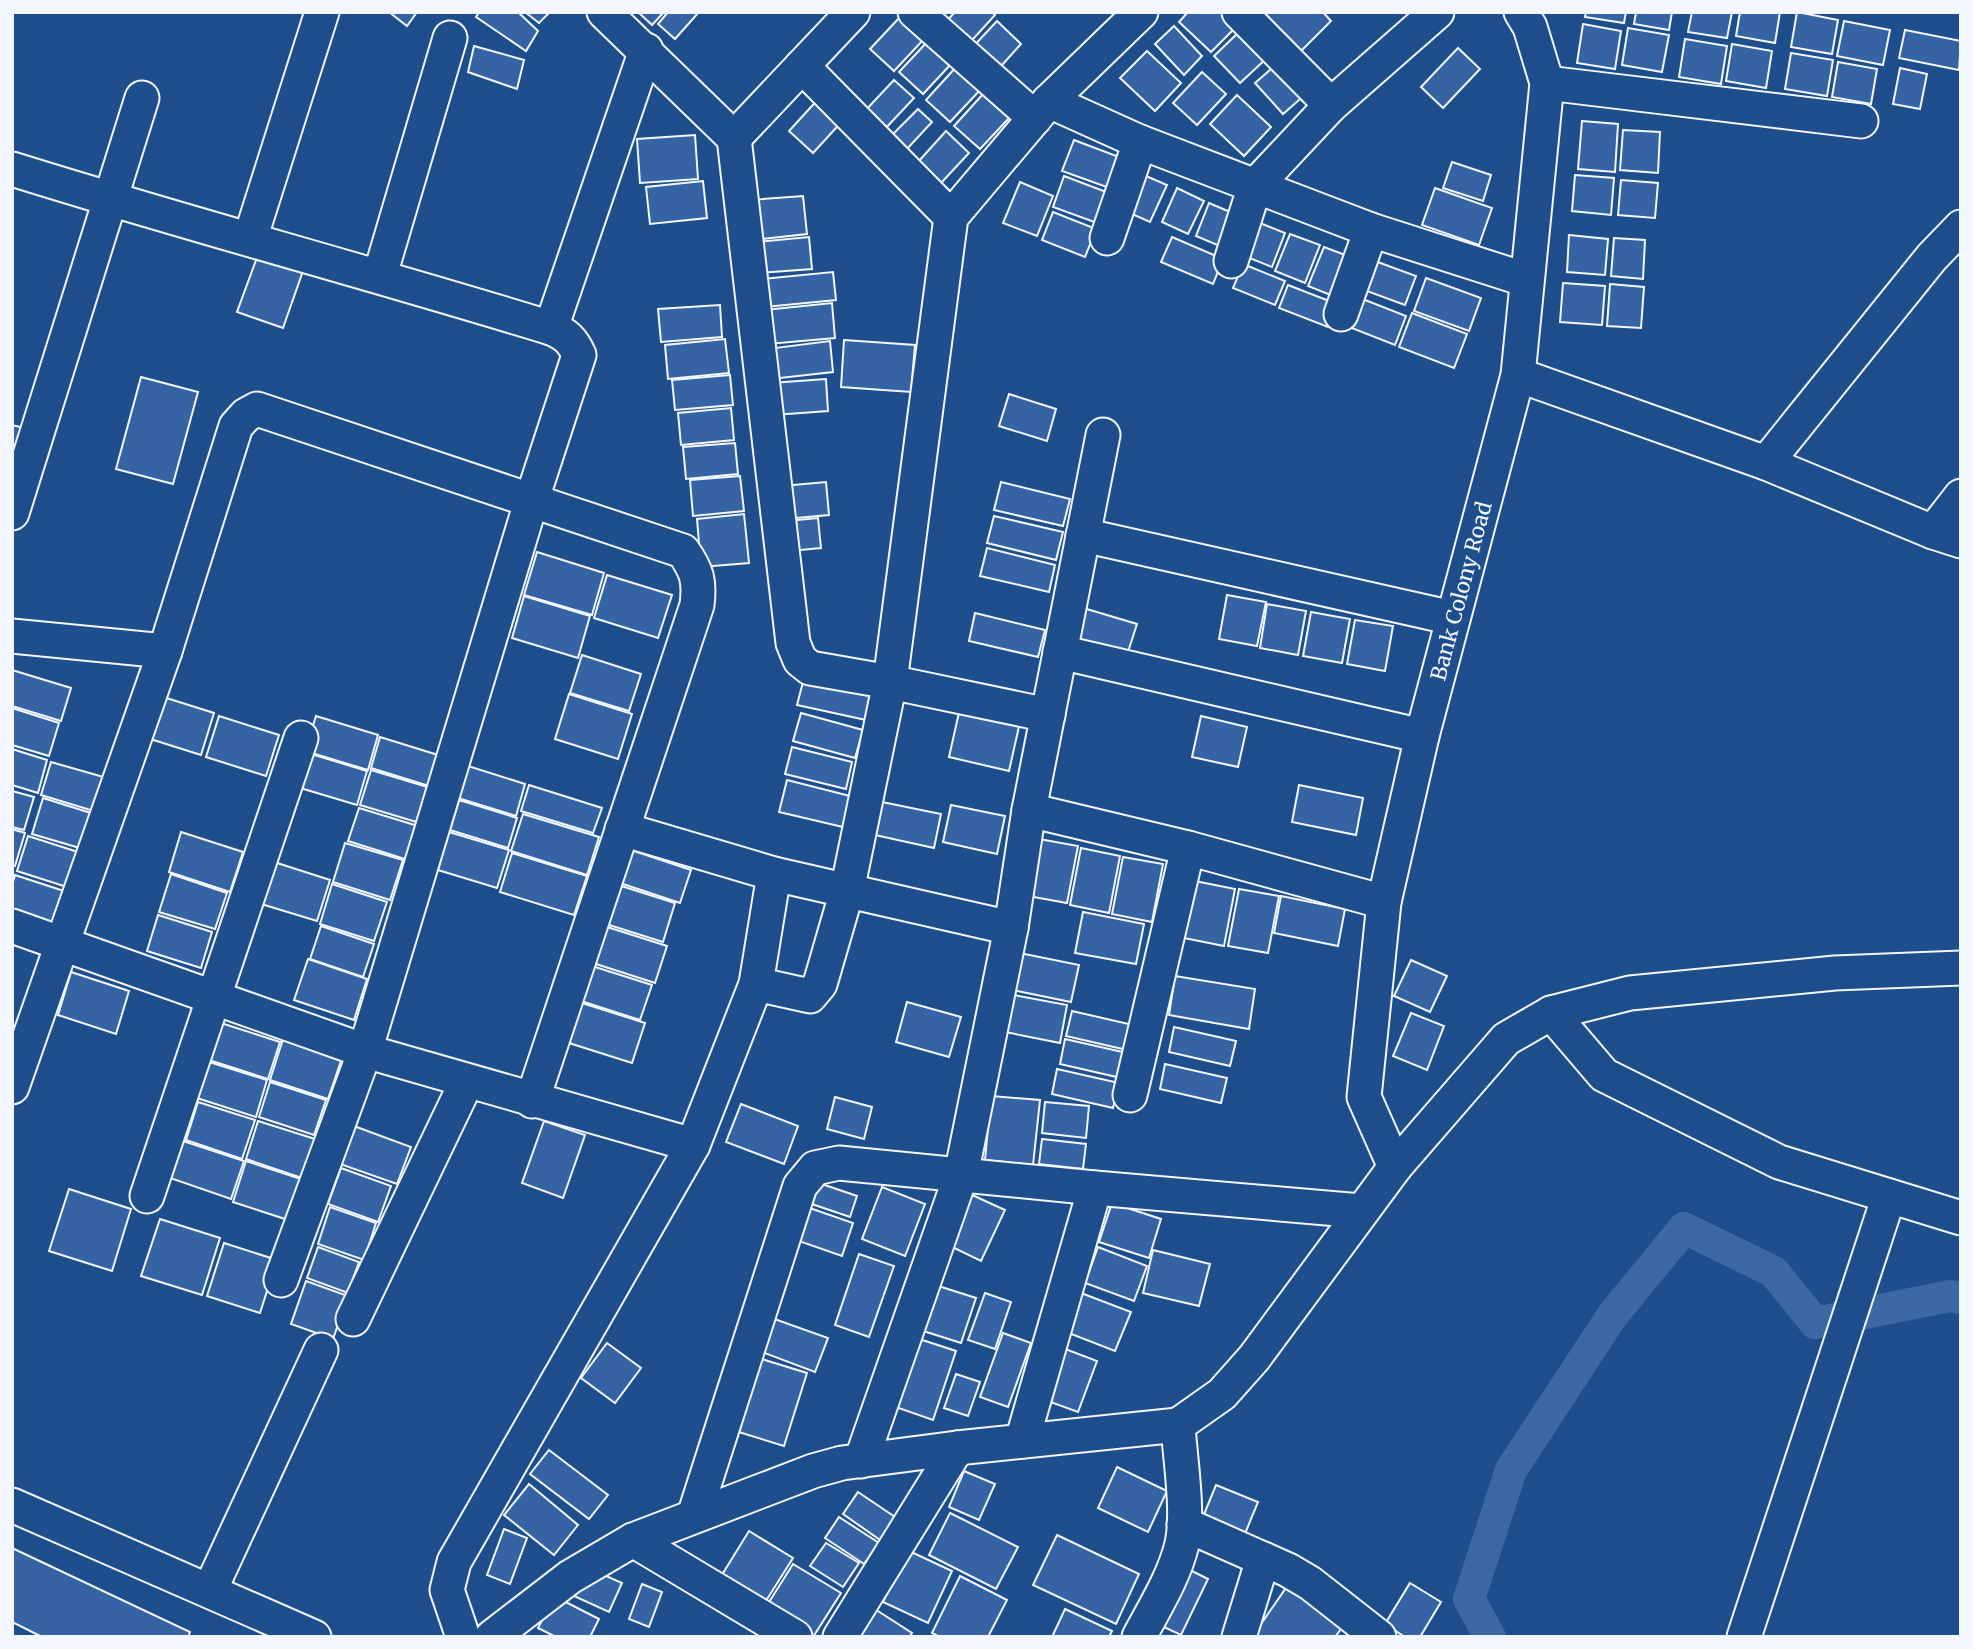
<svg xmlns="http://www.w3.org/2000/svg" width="1973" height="1649" viewBox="0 0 1973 1649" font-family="Merriweather,serif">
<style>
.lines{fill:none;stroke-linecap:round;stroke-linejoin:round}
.canal{stroke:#3b69a3;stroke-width:32}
.building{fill:#3563a3;stroke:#f2f6ff;stroke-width:2}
.minor-casing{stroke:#f2f6ff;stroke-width:37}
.minor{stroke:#1f4e8c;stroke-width:33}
.labels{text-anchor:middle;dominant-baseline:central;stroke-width:5;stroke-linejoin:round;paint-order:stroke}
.street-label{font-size:21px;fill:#f2f6ff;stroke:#1f4e8c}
</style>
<rect width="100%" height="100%" fill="#1f4e8c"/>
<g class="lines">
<polyline class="canal" points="1490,1637 1469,1599 1511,1470 1612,1316 1684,1228 1774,1272 1815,1323 1950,1296 1961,1298"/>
</g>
<g class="building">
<polygon points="389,12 417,12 407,26"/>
<polygon points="479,12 518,12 538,31 526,51 476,17"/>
<polygon points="525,12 550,12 539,23"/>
<polygon points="638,12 664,12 652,25"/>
<polygon points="668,12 699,12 675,39 658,24"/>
<polygon points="955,12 992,12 995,15 964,49 941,27"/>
<polygon points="1188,12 1222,12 1237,26 1211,52 1179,22"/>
<polygon points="1259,12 1323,12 1331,21 1299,53"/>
<polygon points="1586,12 1626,12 1624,23 1585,17"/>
<polygon points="1636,12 1672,12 1669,30 1634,24"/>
<polygon points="1692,12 1732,12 1727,38 1688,32"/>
<polygon points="1740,12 1780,12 1775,43 1736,36"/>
<polygon points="1797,12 1838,20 1832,54 1791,47"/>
<polygon points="900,17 924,39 894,71 870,49"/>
<polygon points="997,21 1021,44 994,74 969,51"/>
<polygon points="1844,21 1890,30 1883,65 1837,56"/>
<polygon points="1583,24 1621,31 1615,69 1577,63"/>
<polygon points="1174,26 1202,56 1184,75 1155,44"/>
<polygon points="1628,28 1669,35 1662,72 1622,65"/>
<polygon points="1241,30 1268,57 1240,83 1214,56"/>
<polygon points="1905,30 1961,41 1959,70 1899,58"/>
<polygon points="1685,39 1727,46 1721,84 1679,77"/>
<polygon points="928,41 952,63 923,94 899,72"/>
<polygon points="1732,44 1772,51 1766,88 1726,81"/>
<polygon points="474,46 524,60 517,89 468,72"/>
<polygon points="1458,48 1480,69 1443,108 1421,87"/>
<polygon points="1147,51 1181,83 1155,111 1120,78"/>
<polygon points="1791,53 1833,60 1827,96 1785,89"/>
<polygon points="1279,62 1307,93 1283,114 1255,83"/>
<polygon points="1838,62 1877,69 1871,104 1832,97"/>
<polygon points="957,66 982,88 950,122 926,100"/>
<polygon points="1900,68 1927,74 1920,109 1893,104"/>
<polygon points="1202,72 1226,94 1197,125 1173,103"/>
<polygon points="894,80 914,98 883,131 863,113"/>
<polygon points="984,93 1010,117 980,149 954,126"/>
<polygon points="822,95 846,117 813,153 789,131"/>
<polygon points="1237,95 1271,127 1244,156 1210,124"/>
<polygon points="918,109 932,122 906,150 891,136"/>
<polygon points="1582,121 1618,124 1615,172 1578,169"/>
<polygon points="1623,130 1660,132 1658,173 1620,170"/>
<polygon points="946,131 969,153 941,183 918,162"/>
<polygon points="695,135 698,179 640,183 637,139"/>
<polygon points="1074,140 1127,160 1115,190 1062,171"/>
<polygon points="1452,162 1491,175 1483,201 1443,188"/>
<polygon points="1139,173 1167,185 1150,222 1123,210"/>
<polygon points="1575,175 1614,178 1611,215 1572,211"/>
<polygon points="1064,176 1109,193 1097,223 1053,207"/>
<polygon points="1621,180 1658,183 1655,218 1618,215"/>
<polygon points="703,181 707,218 650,224 646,187"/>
<polygon points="1020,182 1053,196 1037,236 1003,223"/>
<polygon points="1177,188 1204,201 1188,234 1162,222"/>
<polygon points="1435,188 1492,208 1479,245 1422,225"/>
<polygon points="803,196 807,234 753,240 749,200"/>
<polygon points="1209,203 1235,214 1222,247 1196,236"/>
<polygon points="1053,212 1096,229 1085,257 1042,240"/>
<polygon points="1255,221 1285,233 1272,267 1242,255"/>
<polygon points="1290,234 1320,245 1305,283 1275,271"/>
<polygon points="1569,235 1608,239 1605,275 1567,272"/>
<polygon points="809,237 812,269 760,273 757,242"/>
<polygon points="1172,237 1223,259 1213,284 1161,262"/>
<polygon points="1614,238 1645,240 1643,279 1611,276"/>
<polygon points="1324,247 1353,258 1338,298 1308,286"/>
<polygon points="259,252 304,268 283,328 237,312"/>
<polygon points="1375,261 1416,276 1405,305 1364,290"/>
<polygon points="1243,264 1285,281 1275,305 1233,288"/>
<polygon points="833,272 836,300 765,307 762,279"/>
<polygon points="1426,278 1481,298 1469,331 1414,311"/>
<polygon points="1563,283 1605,286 1602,325 1560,322"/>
<polygon points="1610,284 1644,287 1641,328 1607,326"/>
<polygon points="1288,285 1337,304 1328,327 1279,308"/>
<polygon points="1355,296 1406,316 1395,345 1344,325"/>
<polygon points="832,303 835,338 768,344 765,310"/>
<polygon points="720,305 722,337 661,342 658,309"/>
<polygon points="1412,313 1467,334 1454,368 1399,347"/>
<polygon points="725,339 729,373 668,379 665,345"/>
<polygon points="844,340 915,345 911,392 841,387"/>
<polygon points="830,341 833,372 771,379 767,349"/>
<polygon points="730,375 733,405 675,410 672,380"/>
<polygon points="141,377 198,392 173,484 116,469"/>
<polygon points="826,379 828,411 774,415 771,383"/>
<polygon points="1009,394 1056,409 1047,441 999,426"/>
<polygon points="731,408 734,440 681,445 678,413"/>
<polygon points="12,425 24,428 17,454 12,453"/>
<polygon points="735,443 738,474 686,479 683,447"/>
<polygon points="740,476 744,511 693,516 690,480"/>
<polygon points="826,482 829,515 785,519 782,486"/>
<polygon points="1001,482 1070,499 1063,526 994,510"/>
<polygon points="744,514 749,563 701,567 697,519"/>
<polygon points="994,516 1063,532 1056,560 987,543"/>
<polygon points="818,518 821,548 790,551 787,521"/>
<polygon points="987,548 1055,565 1049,592 980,576"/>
<polygon points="537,552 604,573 592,615 524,595"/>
<polygon points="607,575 672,595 658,638 594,618"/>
<polygon points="1227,595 1266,602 1257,646 1219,639"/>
<polygon points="524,596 590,616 578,658 512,638"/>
<polygon points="1267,604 1306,611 1298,655 1260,648"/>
<polygon points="1080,607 1137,624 1126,658 1070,641"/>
<polygon points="1311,612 1350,619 1342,663 1303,656"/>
<polygon points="975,613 1045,630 1038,657 969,641"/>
<polygon points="1355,620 1393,626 1385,671 1347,664"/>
<polygon points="582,655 641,674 629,711 570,693"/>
<polygon points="12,670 71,688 61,721 12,706"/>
<polygon points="804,678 872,694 866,720 797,705"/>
<polygon points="569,694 632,714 618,759 555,739"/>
<polygon points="157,695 214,713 201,755 144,737"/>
<polygon points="12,708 59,723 49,756 12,745"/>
<polygon points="960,708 1020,722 1009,771 949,757"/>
<polygon points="801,713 863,730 855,758 793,741"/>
<polygon points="219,716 279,735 266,776 206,757"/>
<polygon points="316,716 378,735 368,770 305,751"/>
<polygon points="1201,716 1247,727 1238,767 1192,757"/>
<polygon points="380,737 438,755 429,786 371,768"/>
<polygon points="792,747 852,762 846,789 785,774"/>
<polygon points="12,749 47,760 38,793 12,785"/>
<polygon points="308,753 367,771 357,805 297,787"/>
<polygon points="51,762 107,778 97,812 41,795"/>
<polygon points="468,766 525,784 516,816 458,798"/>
<polygon points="371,770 434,789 423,824 360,805"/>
<polygon points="787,780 850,796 843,827 779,812"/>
<polygon points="529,785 602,808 593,833 521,811"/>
<polygon points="1299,785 1363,798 1356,835 1292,822"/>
<polygon points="12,791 34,797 24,830 12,827"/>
<polygon points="43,798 94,814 83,849 32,834"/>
<polygon points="459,800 517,818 508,848 450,830"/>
<polygon points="882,802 941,814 934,848 875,835"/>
<polygon points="951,805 1005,816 997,854 943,842"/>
<polygon points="359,808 418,826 408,860 348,841"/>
<polygon points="523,814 599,837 587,875 511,851"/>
<polygon points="12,829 25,833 15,866 12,865"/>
<polygon points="181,832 243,852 230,892 169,872"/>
<polygon points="449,832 509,850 497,888 438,870"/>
<polygon points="28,836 81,853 70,888 17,871"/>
<polygon points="1039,839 1078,846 1067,903 1028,896"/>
<polygon points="345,843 403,860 390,900 333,882"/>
<polygon points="1081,848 1120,856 1109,913 1070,905"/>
<polygon points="628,849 691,870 680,903 617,882"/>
<polygon points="512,853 587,876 574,915 500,892"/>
<polygon points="1123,857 1163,864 1152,922 1112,914"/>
<polygon points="271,861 330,880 317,921 258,903"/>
<polygon points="171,874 227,893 215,929 159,912"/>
<polygon points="15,875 73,894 61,933 12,917 12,885"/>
<polygon points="1195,881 1235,889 1224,946 1184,938"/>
<polygon points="332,884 387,902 374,941 320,924"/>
<polygon points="618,885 675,903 663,942 606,924"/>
<polygon points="1239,889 1279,896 1268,953 1228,946"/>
<polygon points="1281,896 1345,909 1338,946 1274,933"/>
<polygon points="1083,912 1144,924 1136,964 1075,953"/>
<polygon points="158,915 212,932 201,968 147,951"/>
<polygon points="321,926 374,944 363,977 310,959"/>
<polygon points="604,926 667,946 655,983 593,963"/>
<polygon points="1015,952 1079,965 1071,1002 1008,989"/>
<polygon points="308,959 367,979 354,1020 294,1000"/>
<polygon points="1411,960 1447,976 1430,1012 1394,996"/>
<polygon points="592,966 652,985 640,1020 581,1001"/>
<polygon points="71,972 129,991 116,1034 58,1015"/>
<polygon points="1175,976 1255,989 1249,1029 1169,1015"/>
<polygon points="1003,993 1067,1005 1060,1043 995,1030"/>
<polygon points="907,1002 961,1017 949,1057 896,1042"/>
<polygon points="582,1003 645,1023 632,1063 569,1043"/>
<polygon points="1072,1011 1133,1025 1127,1050 1066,1036"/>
<polygon points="1411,1013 1444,1026 1427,1070 1393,1056"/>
<polygon points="221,1023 280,1042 268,1079 209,1060"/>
<polygon points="1174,1027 1236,1041 1230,1066 1169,1052"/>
<polygon points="283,1039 342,1058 328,1099 270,1080"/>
<polygon points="1065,1039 1127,1053 1121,1078 1060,1064"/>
<polygon points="209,1062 267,1080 256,1117 197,1098"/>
<polygon points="1165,1064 1227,1078 1221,1103 1160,1089"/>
<polygon points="1057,1069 1119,1083 1113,1108 1052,1094"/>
<polygon points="270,1082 326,1100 314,1135 259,1117"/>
<polygon points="991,1096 1040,1100 1033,1165 985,1160"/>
<polygon points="835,1097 872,1107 864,1139 827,1129"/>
<polygon points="198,1102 255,1120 242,1159 186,1140"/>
<polygon points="1045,1102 1089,1106 1086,1138 1042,1133"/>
<polygon points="741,1104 798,1126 784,1164 726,1142"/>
<polygon points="258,1121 315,1139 302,1178 246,1159"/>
<polygon points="544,1121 585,1135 563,1198 522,1183"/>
<polygon points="354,1126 411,1147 397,1184 340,1164"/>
<polygon points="1042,1139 1086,1144 1083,1169 1039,1164"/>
<polygon points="183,1141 244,1161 231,1199 170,1178"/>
<polygon points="246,1161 304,1180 291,1221 233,1202"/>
<polygon points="341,1168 391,1186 378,1222 328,1204"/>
<polygon points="810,1180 857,1196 850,1217 803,1201"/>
<polygon points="882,1187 925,1204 905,1256 862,1239"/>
<polygon points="69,1189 131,1209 112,1271 49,1251"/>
<polygon points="970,1194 1005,1210 981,1261 946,1244"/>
<polygon points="1112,1203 1161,1219 1149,1258 1099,1242"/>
<polygon points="804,1206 853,1223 842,1256 793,1239"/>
<polygon points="330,1207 376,1223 364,1260 318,1244"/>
<polygon points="160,1219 220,1238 202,1295 141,1276"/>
<polygon points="224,1243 277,1260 260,1313 207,1296"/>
<polygon points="318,1247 359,1262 348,1293 307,1278"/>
<polygon points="1098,1247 1147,1266 1134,1301 1085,1283"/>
<polygon points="1153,1250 1210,1264 1199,1306 1143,1293"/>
<polygon points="859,1254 894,1266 869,1337 835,1325"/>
<polygon points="306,1281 348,1296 333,1339 291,1324"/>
<polygon points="929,1283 976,1298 961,1343 914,1328"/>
<polygon points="985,1293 1011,1302 995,1349 968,1340"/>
<polygon points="1081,1293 1131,1312 1115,1351 1066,1332"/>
<polygon points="766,1316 828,1338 815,1372 754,1349"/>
<polygon points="1003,1333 1031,1343 1008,1407 980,1397"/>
<polygon points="910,1336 956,1351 933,1420 887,1404"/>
<polygon points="607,1343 641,1368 615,1403 581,1378"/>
<polygon points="1060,1347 1097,1361 1078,1412 1042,1399"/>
<polygon points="752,1356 807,1373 784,1446 729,1429"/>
<polygon points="956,1374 980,1382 968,1416 944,1408"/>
<polygon points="549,1450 608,1495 589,1519 530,1474"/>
<polygon points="1117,1467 1167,1491 1148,1532 1098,1508"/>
<polygon points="964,1471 995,1484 979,1520 949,1507"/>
<polygon points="529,1484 578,1525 554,1555 504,1515"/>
<polygon points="1216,1485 1258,1502 1242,1541 1200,1524"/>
<polygon points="858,1492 898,1519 883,1542 843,1514"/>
<polygon points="950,1513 1018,1547 996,1589 929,1555"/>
<polygon points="839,1517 879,1543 864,1564 825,1538"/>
<polygon points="504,1529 527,1538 510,1584 487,1575"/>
<polygon points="749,1531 793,1558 764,1604 720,1578"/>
<polygon points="1057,1535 1139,1574 1116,1624 1033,1585"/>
<polygon points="826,1543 859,1563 843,1587 810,1566"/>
<polygon points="12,1548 190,1632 188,1637 42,1637 12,1622"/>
<polygon points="907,1550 952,1571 928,1623 883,1602"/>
<polygon points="793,1564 841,1593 813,1637 766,1607"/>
<polygon points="1178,1564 1208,1579 1181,1635 1151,1621"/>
<polygon points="586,1567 622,1583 609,1612 574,1596"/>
<polygon points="960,1576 1007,1600 988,1637 940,1637 932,1633"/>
<polygon points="1410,1583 1441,1602 1420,1637 1405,1637 1385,1624"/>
<polygon points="642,1584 662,1592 649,1627 629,1619"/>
<polygon points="1288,1585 1344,1625 1335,1637 1252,1637"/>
<polygon points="554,1596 599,1619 590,1637 556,1637 538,1628"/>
<polygon points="867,1604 912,1633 909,1637 846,1637"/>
<polygon points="1065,1609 1112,1631 1109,1637 1052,1637"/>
</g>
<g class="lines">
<defs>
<g id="minor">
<polyline points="604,12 734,138 793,643 800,660 810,668 890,682 951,217 1049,101 1141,12"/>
<polyline points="915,12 1035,118"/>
<polyline points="1239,12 1331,105"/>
<polyline points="802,66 951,217"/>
<polyline points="1547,83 1861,121"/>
<polyline points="1049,101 1140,142 1371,230 1527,280"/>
<polyline points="734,138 853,12"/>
<path d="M12 169C191 225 372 273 551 328 566 334 573 341 579 355L531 502 365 1051 281 1280"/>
<polyline points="1107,238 1140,142"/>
<polyline points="250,239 322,12"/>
<polyline points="1231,261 1255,186 1331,105 1437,12"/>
<polyline points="380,275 450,38"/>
<polyline points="1341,314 1371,230"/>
<polyline points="551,328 646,50"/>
<polyline points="1518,375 1766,463 1933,532 1961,541"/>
<polyline points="1766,463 1932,257 1961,227"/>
<polyline points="12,513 142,98"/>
<polyline points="1933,532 1961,496"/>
<polyline points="1083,535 1453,618"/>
<polyline points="12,636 165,651 12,1087"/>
<path d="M165 651 236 426 246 415 257 409 683 551C697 571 700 581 697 605L532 1101"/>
<polyline points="1060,652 1422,736"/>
<polyline points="1029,810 1188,848 1384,902"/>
<polyline points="774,874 1011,928"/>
<polyline points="12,926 365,1051 693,1145 756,984 774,874 622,829"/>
<polyline points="756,984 810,996 820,984 847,891 890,682 1048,715"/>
<polyline points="1551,1013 1604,1075 1779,1162 1961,1218"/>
<polyline points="1130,1095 1188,848"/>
<path id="s1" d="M1395 1167 1364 1097 1384 902 1422 736 1518 375 1547 83 1530 27 1521 12"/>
<polyline points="147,1196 301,738"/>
<polyline points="353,1319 467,1081"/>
<polyline points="1022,1441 1095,1188"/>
<polyline points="861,1461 961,1175 1011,928 1029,810 1103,435"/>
<polyline points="12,1505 314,1637"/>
<polyline points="694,1516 800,1186 815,1168 839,1163 1095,1188 1361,1211"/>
<polyline points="1184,1524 1288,1570 1310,1583 1379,1637"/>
<polyline points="633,1540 795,1637"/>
<polyline points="210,1590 321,1350"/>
<polyline points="463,1637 447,1590 454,1562 693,1145"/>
<polyline points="492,1637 570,1577 633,1540 813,1471 842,1463 957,1448 1178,1425 1222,1394 1254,1358 1395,1167 1506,1039 1551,1013 1630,993 1835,973 1961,968"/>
<polyline points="840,1637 957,1448"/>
<path d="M1139 1637C1155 1607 1174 1577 1182 1544 1189 1511 1180 1459 1178 1425"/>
<polyline points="1239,1637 1263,1559"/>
<polyline points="1744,1637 1889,1196"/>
</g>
</defs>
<use href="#minor" class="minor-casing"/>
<use href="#minor" class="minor"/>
</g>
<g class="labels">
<g class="street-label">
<text stroke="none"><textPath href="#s1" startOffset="593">Bank Colony Road</textPath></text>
</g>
</g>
<rect width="1973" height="1649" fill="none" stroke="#f2f6ff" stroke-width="28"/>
</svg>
